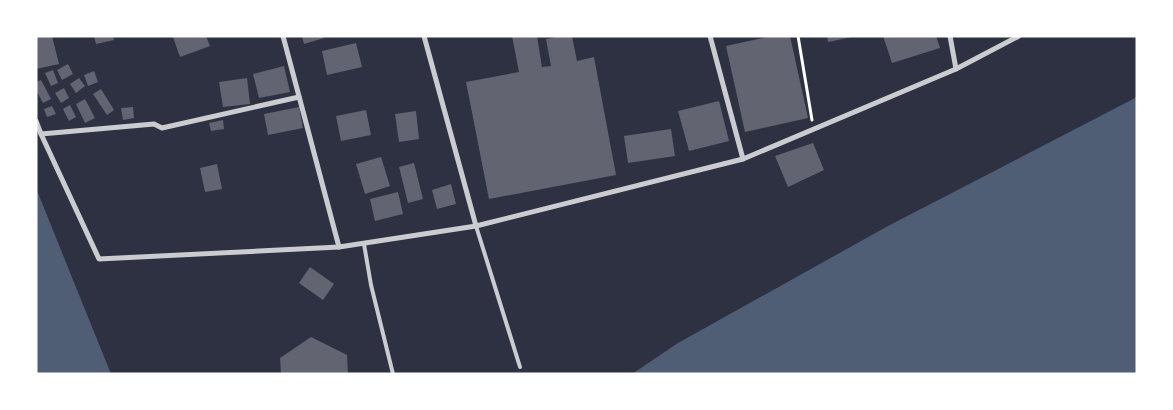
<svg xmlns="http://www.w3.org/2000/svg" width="1173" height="410" viewBox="0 0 1173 410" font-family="'IBM Plex Serif',serif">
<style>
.water{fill:#4f5d75}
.building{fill:#626471}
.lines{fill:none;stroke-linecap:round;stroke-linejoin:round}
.path{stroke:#fff;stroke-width:3}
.service{stroke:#caccd0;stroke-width:4}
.minor{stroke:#caccd0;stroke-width:5}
</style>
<rect width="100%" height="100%" fill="#2d3142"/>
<g class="water">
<polygon points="1137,97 1137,374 632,374 678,343 888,226"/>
<polygon points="36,188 111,374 36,374"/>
</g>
<g class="building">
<polygon points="36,36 52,36 59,64 36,69"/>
<polygon points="94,36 113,36 114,40 96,44"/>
<polygon points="176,36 206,36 210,46 180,57 173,37"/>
<polygon points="302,36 323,36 324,38 304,44"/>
<polygon points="512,36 537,36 542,67 551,66 546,39 561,36 572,36 577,61 594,57 616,175 489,199 466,82 519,72"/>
<polygon points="772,36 790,36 808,118 745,132 726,46"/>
<polygon points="827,36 852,36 852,37 828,42"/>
<polygon points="883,36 936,36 940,48 892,63"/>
<polygon points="356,43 362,67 327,75 322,51"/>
<polygon points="68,64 73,74 62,80 57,70"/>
<polygon points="284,66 290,92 259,98 253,74"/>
<polygon points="53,70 58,83 51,86 45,73"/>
<polygon points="94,71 98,82 88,86 84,75"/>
<polygon points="79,78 85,86 76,93 70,84"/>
<polygon points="247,78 250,104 223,107 219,82"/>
<polygon points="41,80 51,99 43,103 36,90 36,82"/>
<polygon points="64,88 69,98 61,103 55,93"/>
<polygon points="101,89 114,110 107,115 93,94"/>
<polygon points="85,99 95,118 85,123 76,104"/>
<polygon points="719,101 729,141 689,151 678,111"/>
<polygon points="70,105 76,117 69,121 63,109"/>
<polygon points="52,106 56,114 47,117 44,109"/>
<polygon points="133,107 134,118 123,120 121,108"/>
<polygon points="299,107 303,128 268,135 264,114"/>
<polygon points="366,110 371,135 341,141 336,116"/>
<polygon points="416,111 419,139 399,142 395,114"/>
<polygon points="223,120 224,129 211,131 209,123"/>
<polygon points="671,129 675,156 628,163 624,136"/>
<polygon points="813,143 824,170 788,187 775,156"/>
<polygon points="381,157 390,186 365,194 356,164"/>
<polygon points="414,163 423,199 408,203 399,167"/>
<polygon points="217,164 222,189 205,192 200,168"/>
<polygon points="451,184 456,204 437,209 432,190"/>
<polygon points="398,192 403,214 375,221 370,199"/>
<polygon points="310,267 334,284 323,300 299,283"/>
<polygon points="311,337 347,355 348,374 281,374 280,358"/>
</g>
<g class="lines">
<polyline class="path" points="798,36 812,120"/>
<g class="service">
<polyline points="476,226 520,367"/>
<polyline points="364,244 371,285 393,374"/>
</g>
<g class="minor">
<polyline points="283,36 339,247"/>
<polyline points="424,36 476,226"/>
<polyline points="710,36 743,159"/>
<polyline points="950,36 956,69"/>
<polyline points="36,121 41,134 99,259 339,247 476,226 743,159 956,69 1019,36"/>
<polyline points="41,134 154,124 162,128 299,97"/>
</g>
</g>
<rect width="1173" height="410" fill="none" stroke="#ffffff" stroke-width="75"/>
</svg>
